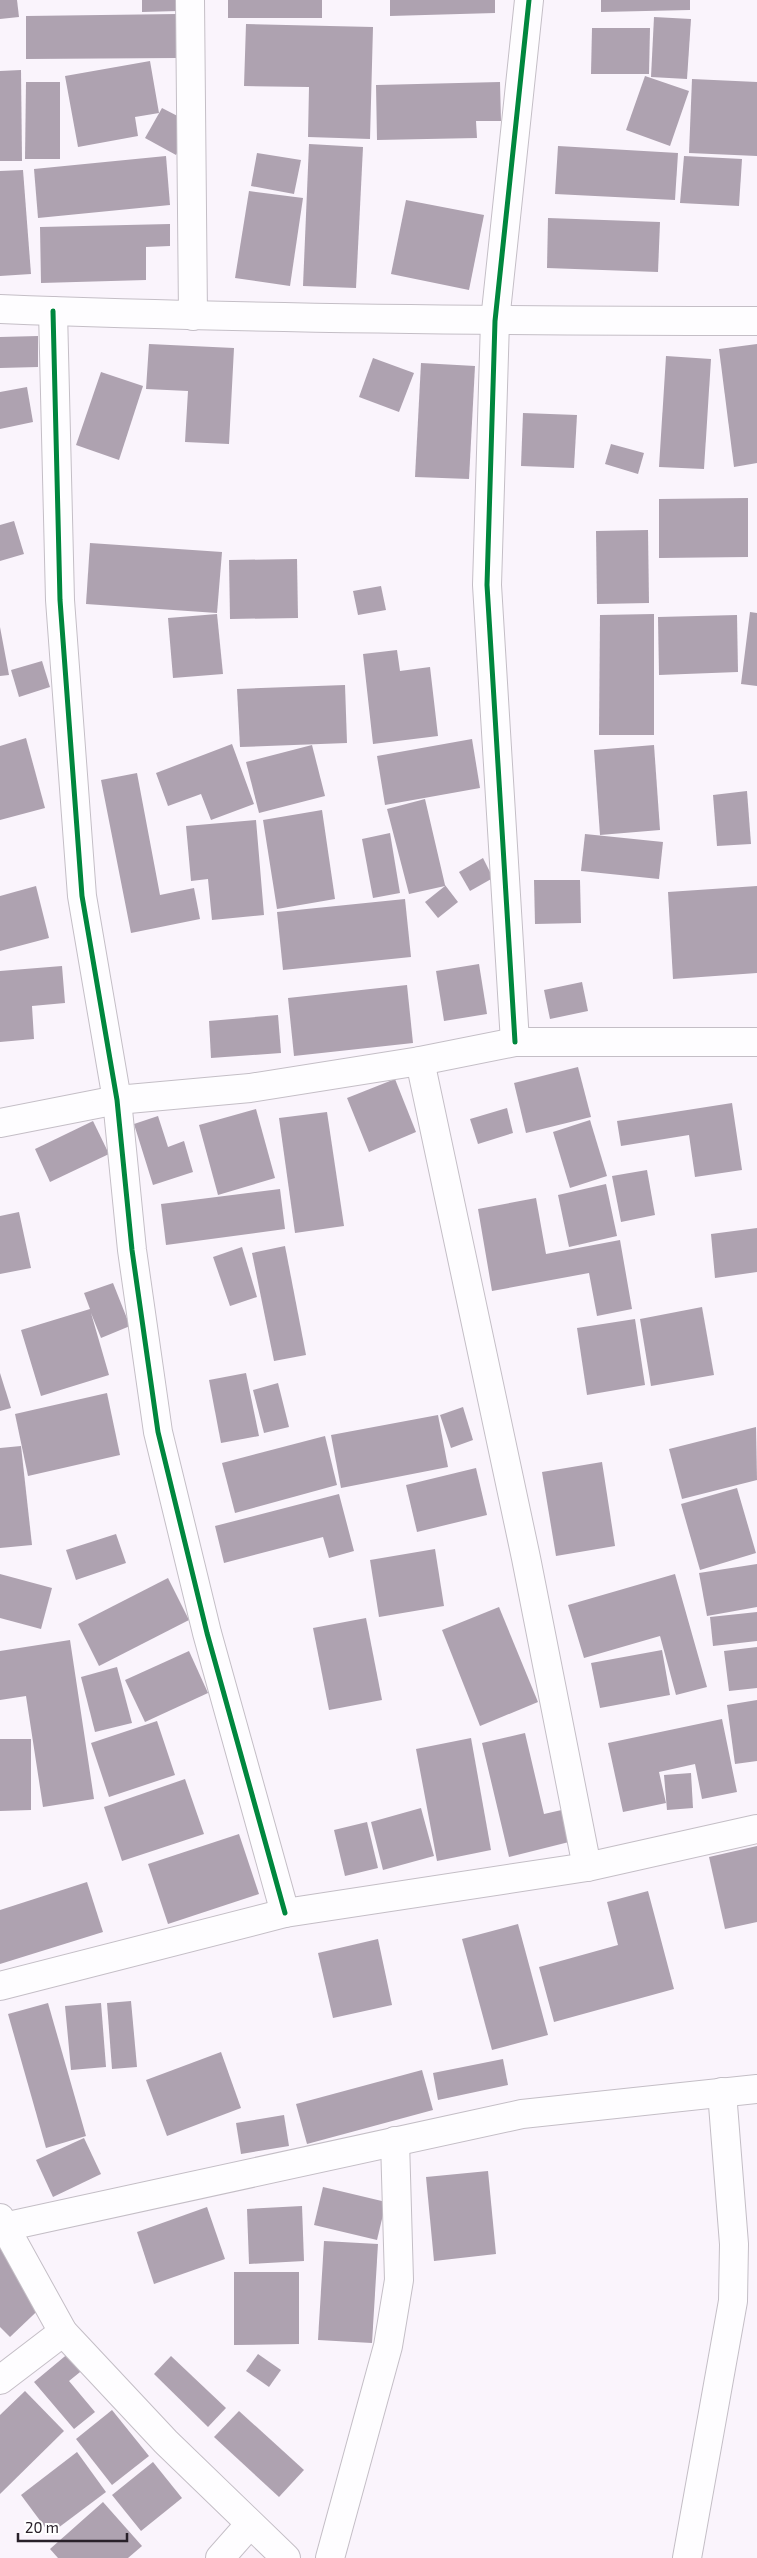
<svg xmlns="http://www.w3.org/2000/svg" width="757" height="2558" viewBox="0 0 757 2558" font-family="'Exo 2',sans-serif">
<style>
.building{fill:#aea2b0}
.lines{fill:none;stroke-linecap:round;stroke-linejoin:round}
.minor-casing{stroke:#c4bec6;stroke-width:30}
.minor{stroke:#fefdff;stroke-width:28}
.cycleway-casing{stroke:#fff;stroke-width:8}
.cycleway{stroke:#00873e;stroke-width:5}
</style>
<rect width="100%" height="100%" fill="#faf4fc"/>
<g class="building">
<polygon points="0,0 17,0 19,17 0,19"/>
<polygon points="142,0 178,0 178,11 142,12"/>
<rect x="228" y="0" width="94" height="18"/>
<polygon points="390,0 495,0 495,13 390,16"/>
<polygon points="601,0 690,0 690,10 601,12"/>
<polygon points="177,14 178,58 26,59 26,16"/>
<polygon points="654,17 691,19 687,79 651,77"/>
<polygon points="246,24 373,27 370,139 308,137 309,87 244,86"/>
<polygon points="592,28 650,28 649,74 591,74"/>
<polygon points="150,61 159,113 135,117 138,136 78,147 65,76"/>
<polygon points="21,70 22,161 0,161 0,71"/>
<polygon points="645,76 689,91 670,146 626,130"/>
<polygon points="692,79 757,82 757,156 689,153"/>
<polygon points="26,82 60,82 60,159 25,159"/>
<polygon points="500,82 501,121 476,121 477,138 377,140 376,85"/>
<polygon points="162,108 193,124 176,155 145,138"/>
<polygon points="309,144 363,147 356,288 303,286"/>
<polygon points="558,146 678,153 675,200 555,194"/>
<polygon points="257,153 301,160 294,194 251,186"/>
<polygon points="166,156 170,205 38,218 34,169"/>
<polygon points="684,156 742,159 739,206 680,203"/>
<polygon points="23,170 31,274 0,276 0,171"/>
<polygon points="249,191 303,198 290,286 235,278"/>
<polygon points="406,200 484,215 469,290 391,274"/>
<polygon points="548,218 660,222 658,272 547,268"/>
<polygon points="170,224 170,246 146,247 146,280 41,283 40,227"/>
<polygon points="38,336 38,367 0,368 0,337"/>
<polygon points="149,344 234,348 229,444 185,442 188,391 146,389"/>
<polygon points="757,344 757,463 734,467 719,349"/>
<polygon points="666,356 711,359 704,469 659,467"/>
<polygon points="373,358 414,373 399,412 359,397"/>
<polygon points="421,363 475,366 469,479 415,477"/>
<polygon points="101,372 143,386 119,460 76,445"/>
<polygon points="27,387 33,422 0,429 0,392"/>
<polygon points="523,413 577,415 574,468 521,466"/>
<polygon points="611,444 644,453 638,474 605,464"/>
<polygon points="748,498 748,557 659,558 659,499"/>
<polygon points="14,521 24,554 0,561 0,525"/>
<polygon points="648,530 649,603 597,604 596,531"/>
<polygon points="90,543 222,552 217,613 86,604"/>
<polygon points="297,559 298,618 230,619 229,560"/>
<polygon points="381,586 386,610 358,615 353,591"/>
<polygon points="750,612 757,613 757,686 741,684"/>
<polygon points="217,614 223,674 173,678 168,618"/>
<polygon points="654,614 654,735 599,735 600,615"/>
<polygon points="737,615 738,672 659,675 658,617"/>
<polygon points="0,627 9,675 0,676"/>
<polygon points="397,650 400,671 430,667 438,736 373,744 363,654"/>
<polygon points="42,661 50,687 19,697 11,670"/>
<polygon points="345,685 347,743 240,747 237,689"/>
<polygon points="26,738 45,808 0,820 0,746"/>
<polygon points="472,739 480,788 385,805 377,756"/>
<polygon points="232,744 254,804 211,820 201,794 168,806 156,773"/>
<polygon points="312,745 325,796 259,813 246,762"/>
<polygon points="654,745 660,830 600,835 594,750"/>
<polygon points="137,773 160,895 194,888 200,919 131,933 101,780"/>
<polygon points="747,791 751,844 717,846 713,795"/>
<polygon points="425,799 445,885 458,902 438,918 425,902 445,886 409,894 387,809"/>
<polygon points="322,810 335,899 277,909 263,820"/>
<polygon points="256,820 264,915 212,920 208,879 191,881 186,826"/>
<polygon points="390,833 400,893 373,898 362,839"/>
<polygon points="585,834 663,842 659,879 581,871"/>
<polygon points="483,858 493,878 470,891 459,872"/>
<polygon points="534,880 580,880 581,923 535,924"/>
<polygon points="36,886 49,938 0,951 0,896"/>
<polygon points="757,886 757,973 673,979 668,892"/>
<polygon points="405,899 411,957 283,970 277,912"/>
<polygon points="479,964 487,1014 444,1021 436,971"/>
<polygon points="62,966 65,1003 32,1006 34,1039 0,1042 0,971"/>
<polygon points="582,982 588,1011 550,1019 544,990"/>
<polygon points="407,985 413,1043 294,1056 288,998"/>
<polygon points="278,1015 281,1053 211,1058 209,1021"/>
<polygon points="578,1067 591,1117 526,1133 514,1083"/>
<polygon points="395,1079 416,1132 369,1152 347,1098"/>
<polygon points="732,1103 742,1170 695,1177 689,1135 621,1146 617,1121"/>
<polygon points="507,1108 513,1133 478,1144 470,1119"/>
<polygon points="256,1109 275,1178 218,1195 199,1125"/>
<polygon points="327,1112 344,1226 295,1233 279,1118"/>
<polygon points="158,1116 168,1147 184,1141 193,1172 153,1185 134,1124"/>
<polygon points="590,1120 607,1176 570,1188 553,1132"/>
<polygon points="93,1121 109,1154 50,1182 35,1149"/>
<polygon points="647,1170 655,1215 621,1222 612,1176"/>
<polygon points="606,1184 617,1236 569,1247 558,1195"/>
<polygon points="280,1189 285,1229 166,1245 161,1204"/>
<polygon points="536,1198 546,1254 620,1240 632,1309 597,1316 589,1273 492,1291 478,1209"/>
<polygon points="19,1212 31,1268 0,1274 0,1216"/>
<polygon points="757,1228 757,1272 715,1278 711,1234"/>
<polygon points="285,1246 306,1355 274,1361 252,1253"/>
<polygon points="242,1247 257,1297 230,1306 213,1257"/>
<polygon points="113,1283 130,1326 101,1338 91,1313 109,1375 41,1396 21,1330 90,1309 84,1293"/>
<polygon points="702,1307 714,1375 651,1386 640,1319"/>
<polygon points="635,1319 645,1385 587,1395 577,1328"/>
<polygon points="0,1373 11,1408 0,1411"/>
<polygon points="246,1373 259,1436 221,1443 209,1380"/>
<polygon points="278,1383 289,1427 264,1433 253,1390"/>
<polygon points="107,1393 120,1455 28,1476 15,1414"/>
<polygon points="463,1407 473,1440 451,1448 440,1415"/>
<polygon points="438,1415 448,1467 341,1488 331,1435"/>
<polygon points="756,1427 757,1480 682,1499 669,1449"/>
<polygon points="325,1436 337,1485 235,1513 222,1463"/>
<polygon points="21,1446 32,1545 0,1548 0,1448"/>
<polygon points="602,1462 615,1546 556,1556 542,1472"/>
<polygon points="476,1468 487,1515 417,1532 406,1485"/>
<polygon points="737,1488 756,1553 700,1570 681,1504"/>
<polygon points="339,1494 354,1551 329,1558 323,1537 224,1563 215,1526"/>
<polygon points="116,1534 126,1563 76,1580 66,1550"/>
<polygon points="435,1549 444,1606 379,1617 370,1560"/>
<polygon points="757,1564 757,1607 707,1616 699,1573"/>
<polygon points="0,1574 52,1588 41,1629 0,1618"/>
<polygon points="675,1574 707,1687 676,1695 660,1636 584,1658 568,1605"/>
<polygon points="168,1578 189,1620 99,1666 78,1624"/>
<polygon points="499,1607 538,1702 480,1726 442,1630"/>
<polygon points="757,1612 757,1641 713,1646 710,1617"/>
<polygon points="366,1618 382,1700 329,1710 313,1628"/>
<polygon points="70,1640 94,1799 43,1807 26,1696 0,1700 0,1651"/>
<polygon points="757,1647 757,1688 729,1691 724,1651"/>
<polygon points="662,1650 670,1695 600,1708 591,1663"/>
<polygon points="189,1651 208,1693 145,1722 125,1680"/>
<polygon points="117,1667 132,1723 95,1732 81,1677"/>
<polygon points="757,1700 757,1761 735,1764 727,1705"/>
<polygon points="722,1719 737,1792 702,1799 695,1764 659,1772 666,1803 623,1812 608,1743"/>
<polygon points="157,1721 175,1775 109,1797 91,1743"/>
<polygon points="525,1733 544,1814 566,1809 573,1841 509,1857 482,1743"/>
<polygon points="471,1738 491,1850 437,1861 416,1749"/>
<polygon points="0,1739 31,1739 31,1810 0,1811"/>
<polygon points="691,1773 693,1808 667,1810 664,1775"/>
<polygon points="185,1779 204,1834 122,1861 104,1807"/>
<polygon points="421,1808 434,1856 383,1870 371,1822"/>
<polygon points="367,1822 378,1868 345,1876 334,1830"/>
<polygon points="239,1834 259,1894 168,1924 148,1864"/>
<polygon points="757,1846 757,1922 725,1929 709,1857"/>
<polygon points="87,1882 103,1932 0,1964 0,1910"/>
<polygon points="648,1891 674,1989 554,2022 539,1967 618,1945 607,1902"/>
<polygon points="518,1924 548,2035 492,2050 462,1939"/>
<polygon points="378,1939 392,2005 333,2018 318,1953"/>
<polygon points="131,2001 137,2067 112,2069 107,2003"/>
<polygon points="48,2003 86,2136 46,2148 8,2014"/>
<polygon points="101,2003 106,2067 71,2070 65,2006"/>
<polygon points="221,2052 241,2108 167,2136 146,2080"/>
<polygon points="503,2059 508,2085 438,2100 433,2073"/>
<polygon points="422,2070 433,2110 307,2144 296,2104"/>
<polygon points="284,2115 289,2146 241,2154 236,2123"/>
<polygon points="84,2138 101,2174 53,2197 36,2160"/>
<polygon points="488,2171 496,2254 434,2261 426,2177"/>
<polygon points="323,2187 386,2202 377,2240 314,2225"/>
<polygon points="302,2206 304,2261 249,2264 247,2209"/>
<polygon points="207,2207 225,2259 154,2284 137,2232"/>
<polygon points="324,2241 378,2244 372,2343 318,2340"/>
<polygon points="0,2243 52,2297 10,2337 0,2327"/>
<polygon points="234,2272 299,2272 299,2344 234,2345"/>
<polygon points="76,2347 90,2364 69,2381 95,2412 74,2429 34,2382"/>
<polygon points="258,2354 281,2370 269,2387 246,2371"/>
<polygon points="171,2356 226,2408 208,2427 154,2374"/>
<polygon points="25,2391 64,2431 0,2494 0,2415"/>
<polygon points="112,2410 149,2456 112,2485 76,2439"/>
<polygon points="239,2411 304,2470 279,2497 214,2437"/>
<polygon points="77,2452 106,2492 50,2534 21,2495"/>
<polygon points="153,2462 182,2498 141,2531 112,2495"/>
<polygon points="103,2502 142,2546 128,2558 58,2558 50,2549"/>
</g>
<g class="lines">
<defs>
<g id="minor">
<polyline points="190,0 193,316"/>
<path d="M0 309C252 319 504 321 757 321"/>
<polyline points="53,311 60,600 82,896 117,1100 132,1250 158,1432 207,1633 285,1913"/>
<polyline points="515,1042 487,585 495,321 529,0"/>
<polyline points="420,1061 526,1558 587,1867"/>
<polyline points="0,1123 117,1100 250,1088 420,1061 515,1042 757,1042"/>
<polyline points="0,1986 285,1913 587,1867 757,1829"/>
<polyline points="0,2218 63,2332 166,2442 286,2558"/>
<polyline points="4,2227 522,2114 757,2089"/>
<polyline points="0,2380 63,2332"/>
<polyline points="220,2558 250,2524"/>
<polyline points="330,2558 388,2346 399,2280 395,2141"/>
<polyline points="687,2558 733,2301 734,2244 722,2092"/>
</g>
</defs>
<use href="#minor" class="minor-casing"/>
<use href="#minor" class="minor"/>
<defs>
<g id="cycleway">
<polyline points="53,311 60,600 82,896 117,1100 132,1250 158,1432 207,1633 285,1913"/>
<polyline points="515,1042 487,585 495,321 529,0"/>
</g>
</defs>
<use href="#cycleway" class="cycleway-casing"/>
<use href="#cycleway" class="cycleway"/>
</g>
<path d="M18 2533v8h109v-8" fill="none" stroke="#29212a" stroke-width="2.5"/>
<text x="25" y="2533" font-size="15" fill="#29212a" stroke="#ffffff" stroke-width="4" paint-order="stroke">20 m</text>
</svg>
